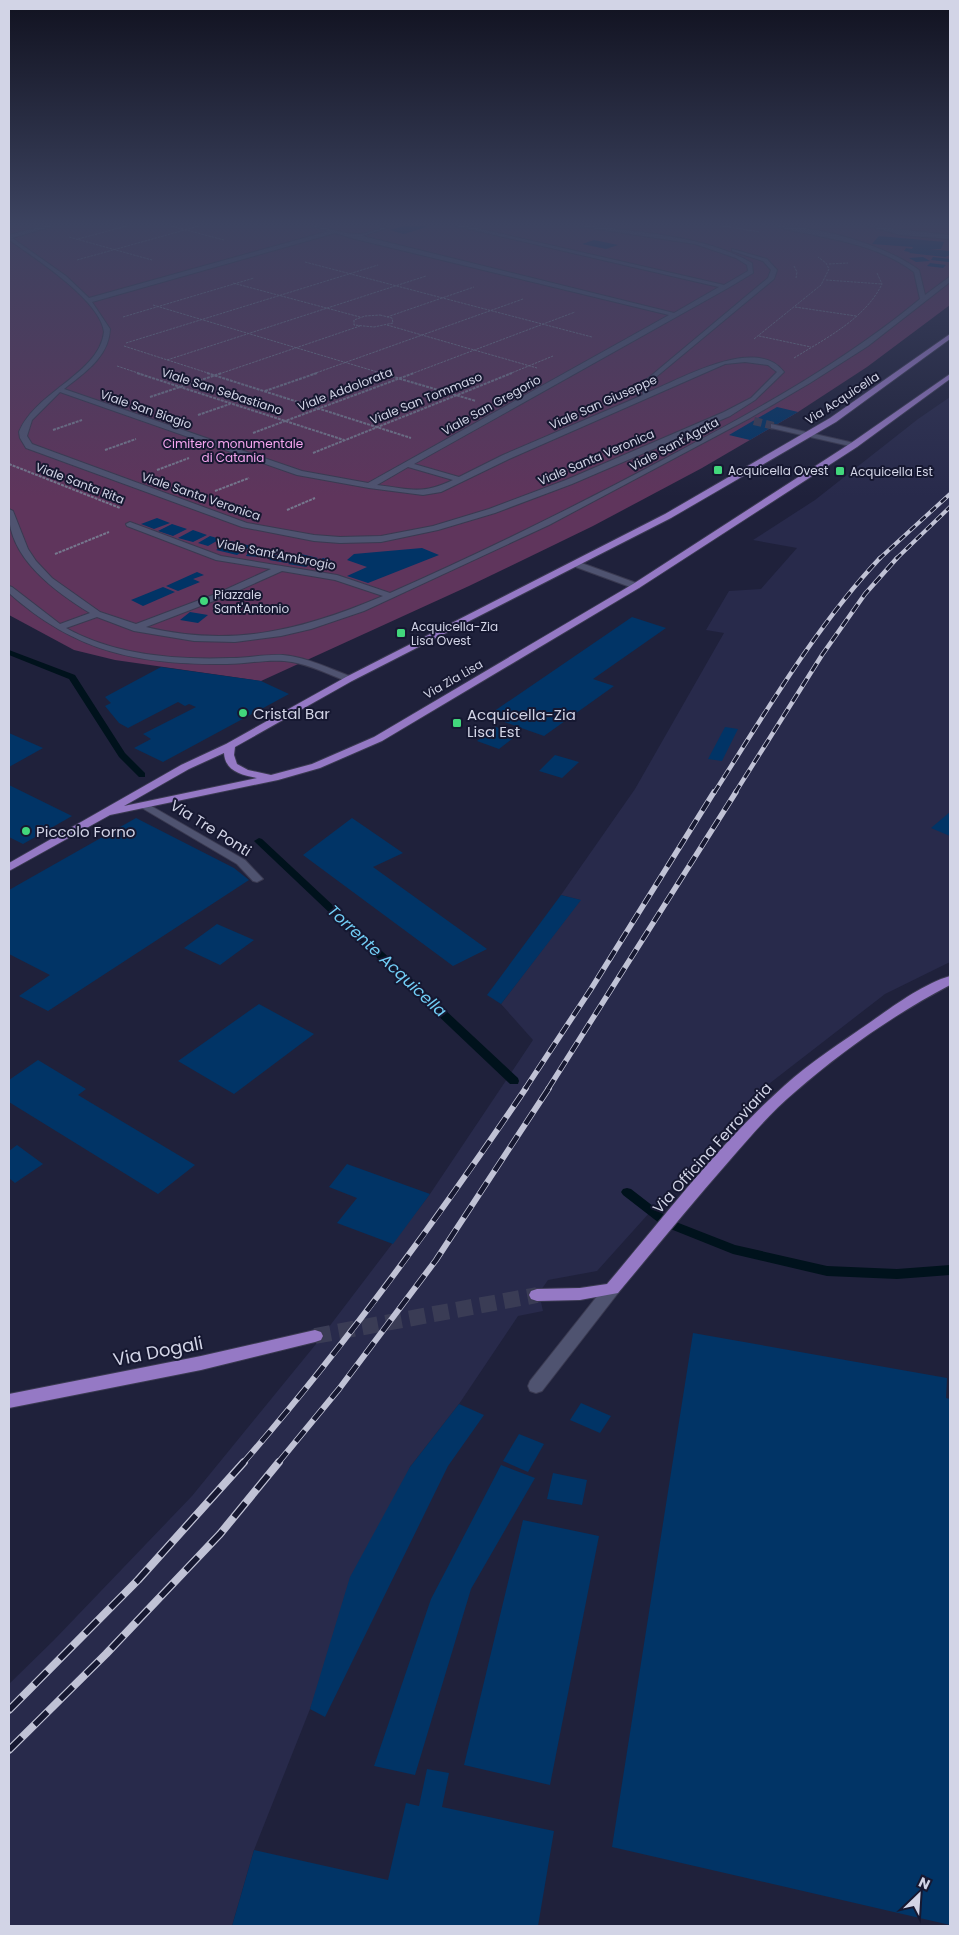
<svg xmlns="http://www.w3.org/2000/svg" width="959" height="1935" viewBox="0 0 959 1935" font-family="Poppins,sans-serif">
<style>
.built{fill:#282a4b}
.green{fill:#5f355c}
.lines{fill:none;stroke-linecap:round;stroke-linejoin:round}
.stream{fill:#00121c;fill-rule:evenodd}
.building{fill:#013466}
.minor-tunnel{stroke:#3a3c55;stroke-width:8;stroke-dasharray:8 4;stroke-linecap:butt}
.major-tunnel{stroke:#3a3c55;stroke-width:16;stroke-dasharray:16 8;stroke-linecap:butt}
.minor-casing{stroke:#3a3a51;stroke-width:2}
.major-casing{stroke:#3a3a51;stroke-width:2}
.path-far1{stroke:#76788e;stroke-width:1;stroke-dasharray:2.5 1;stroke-linecap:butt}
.path{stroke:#76788e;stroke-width:2;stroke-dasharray:3 1;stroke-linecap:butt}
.minor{fill:#4f5370;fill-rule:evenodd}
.major{fill:#9579c5;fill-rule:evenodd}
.rail-far4-casing{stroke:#c0c2d5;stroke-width:4}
.rail-far3-casing{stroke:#c0c2d5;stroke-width:4.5}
.rail-far2-casing{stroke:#c0c2d5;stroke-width:5.5}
.rail-far1-casing{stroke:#c0c2d5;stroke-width:6}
.rail-casing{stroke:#c0c2d5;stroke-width:8}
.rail-far4{stroke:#161831;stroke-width:2.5;stroke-dasharray:7;stroke-linecap:butt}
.rail-far3{stroke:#161831;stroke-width:3;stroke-dasharray:9;stroke-linecap:butt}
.rail-far2{stroke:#161831;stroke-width:4;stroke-dasharray:11;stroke-linecap:butt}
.rail-far1{stroke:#161831;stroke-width:4.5;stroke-dasharray:14;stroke-linecap:butt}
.rail{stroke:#161831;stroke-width:5.5;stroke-dasharray:18;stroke-linecap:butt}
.poi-dot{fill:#42d77c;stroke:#161831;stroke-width:2}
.labels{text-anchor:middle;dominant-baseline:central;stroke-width:4;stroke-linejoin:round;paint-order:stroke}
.far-street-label{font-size:12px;fill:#d2d4e6;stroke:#161831}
.far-park-label{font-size:12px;fill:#f6a6ef;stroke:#161831}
.far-poi-label{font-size:12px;fill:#d2d4e6;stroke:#161831;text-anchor:start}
.poi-label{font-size:15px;fill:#d2d4e6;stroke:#161831;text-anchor:start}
.street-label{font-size:15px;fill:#d2d4e6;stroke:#161831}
.water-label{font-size:16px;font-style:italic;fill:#72cff7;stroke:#161831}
.near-street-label{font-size:18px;fill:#d2d4e6;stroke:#161831}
</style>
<rect width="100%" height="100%" fill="#1f213b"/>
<polygon class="built" points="950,397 950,962 885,994 757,1093 597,1271 548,1280 539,1293 543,1311 518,1316 459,1404 410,1467 310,1709 254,1850 232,1926 9,1926 9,1684 54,1640 192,1496 316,1344 430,1194 533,1040 501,1004 580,900 561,895 635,789 724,633 706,630 729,591 761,589 797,548 753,540 815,500 918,419"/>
<polygon class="green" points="9,226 950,226 950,305 867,367 798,412 702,468 593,526 469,586 261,681 115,660 74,650 9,615"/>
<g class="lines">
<g class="stream">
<polygon points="9,650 75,675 125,753 145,773 145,777 139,777 119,757 69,679 9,655"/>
<polygon points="259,838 262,839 518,1078 519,1081 518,1084 510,1084 256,843 254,841"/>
<polygon points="627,1188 631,1189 671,1220 735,1245 827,1266 897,1269 950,1265 950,1275 897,1279 827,1276 733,1254 663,1226 623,1195 621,1192 623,1189"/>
</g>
</g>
<g class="building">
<polygon points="403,226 427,226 427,227 404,234 390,230"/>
<polygon points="879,236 944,242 941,249 929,249 950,251 950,255 945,257 909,253 910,252 904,251 906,248 912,249 913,247 872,244"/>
<polygon points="594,240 618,245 606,249 582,244"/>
<polygon points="923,257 930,261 916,262 909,258"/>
<polygon points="933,257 950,259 950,260 949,262 931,260"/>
<polygon points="930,263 946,265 943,268 927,266"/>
<polygon points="777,407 798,412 750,440 729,435"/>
<polygon points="157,518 170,523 154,529 141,524"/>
<polygon points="172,524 187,529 173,536 158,531"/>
<polygon points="193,530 207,535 193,542 178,538"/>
<polygon points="210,536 220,539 208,546 198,543"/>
<polygon points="231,541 251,546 237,555 216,550"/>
<polygon points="422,548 439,555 368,583 347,576 367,567 347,560 354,554"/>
<polygon points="250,549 265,550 261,557 246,556"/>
<polygon points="301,554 318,558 306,567 288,564"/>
<polygon points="275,555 293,558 287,563 269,560"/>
<polygon points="323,558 335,562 324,569 311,565"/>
<polygon points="197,572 204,575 193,579 200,582 178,591 166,586"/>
<polygon points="163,587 175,592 143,606 131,600"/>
<polygon points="190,612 208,615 198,623 180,620"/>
<polygon points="632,617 666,628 593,679 614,686 544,736 487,716"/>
<polygon points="161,667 261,681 289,694 163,762 134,748 151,739 143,734 196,707 189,704 185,706 178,702 128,728 119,723 105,706 111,703 105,697"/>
<polygon points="496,727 517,735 499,749 477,741"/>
<polygon points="725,727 738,729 722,761 708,759"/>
<polygon points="9,733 43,748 9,767"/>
<polygon points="555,755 579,762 562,778 539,771"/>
<polygon points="9,785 72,816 23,844 9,837"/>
<polygon points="950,812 950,836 931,828"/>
<polygon points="136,818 234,868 249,880 48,1011 19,996 50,975 9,954 9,890"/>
<polygon points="352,818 403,853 373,867 487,949 453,966 303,855"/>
<polygon points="561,895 581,900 501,1004 487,995"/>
<polygon points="217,924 254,940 220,965 184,948"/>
<polygon points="259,1004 314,1034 234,1094 178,1061"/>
<polygon points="38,1060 86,1089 78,1095 195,1165 158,1194 9,1102 9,1080"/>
<polygon points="17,1145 43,1164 15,1183 9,1178 9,1151"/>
<polygon points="347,1164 430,1194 393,1244 337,1223 357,1198 329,1187"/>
<polygon points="693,1333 947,1378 946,1398 950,1399 950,1925 612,1847"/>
<polygon points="581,1403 611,1416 600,1433 570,1420"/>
<polygon points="459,1404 484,1415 448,1466 325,1717 310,1709 350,1577 410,1467"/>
<polygon points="519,1434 544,1444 528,1472 503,1461"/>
<polygon points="501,1465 535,1478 471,1589 415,1775 374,1766 431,1599"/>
<polygon points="553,1473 587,1480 582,1505 547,1499"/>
<polygon points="523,1520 599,1536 550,1785 464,1765"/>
<polygon points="427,1769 449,1773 442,1807 554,1831 538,1926 232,1926 254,1850 388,1880 406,1803 419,1806"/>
</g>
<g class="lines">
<polyline class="minor-tunnel" points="754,421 774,426"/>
<polyline class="major-tunnel" points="315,1336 537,1295"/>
<defs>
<g id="minor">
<path d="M43 226H53L12 238 66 276 89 298 329 231 311 226C326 226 339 233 354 234 367 236 380 226 393 226L362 236 674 313 719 287 456 226H467L724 285 748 271 747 265 736 258 695 244 578 226H594C648 234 705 236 752 263L753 273 728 288 414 464 459 477 503 455 643 395 642 385 646 380 768 278 771 270 763 261 732 251V249L767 259 777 270 774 279 650 382 648 385 649 392C681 379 756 335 784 372L755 400 730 416 572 484 495 513 438 530 381 542 340 543 314 541 242 527 26 448 20 438 19 432C36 391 99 374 104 332 101 301 34 257 9 240V235ZM335 233 355 239 669 315 368 483 302 471 64 389C84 373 109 357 110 329L92 302ZM745 362 768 365 777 372 751 398 724 412 566 480 489 509 433 526 381 536 340 537 314 535 247 523 32 444 27 436 32 420 60 392 297 475 369 488 423 495 441 492 509 459 725 364ZM408 467 453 480C422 495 410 489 377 485Z"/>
<path d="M777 226C819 226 885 245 919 270L925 295 948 278 950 277V282L868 346 810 383 750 418 549 525 364 611 311 629 281 636 235 642 194 641 134 631 97 617 66 628C114 655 176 660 230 658 248 658 266 654 283 655 307 657 330 669 352 677V681H346C328 674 310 665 292 662 270 658 249 664 227 664 140 665 76 653 9 593V586L12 587 60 624 90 613C54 591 6 556 9 509L13 511 28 549 36 561 52 578 100 612 136 624 218 593 271 569 216 560 127 526 126 524 130 522 221 556 337 575 390 593C485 551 578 505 670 456 757 410 844 362 920 299L914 272C885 250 849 242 814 235 802 232 788 231 777 226ZM282 571 335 580 383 596C303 630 232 648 146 627L224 597Z"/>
<polygon points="868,226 950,235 950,239 901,235"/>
<polygon points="771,424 854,443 858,445 854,447 771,428"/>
<polygon points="576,561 639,584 640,586 639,588 633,588 573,566 573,562"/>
<polygon points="146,803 245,860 263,879 257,882 253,881 237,864 142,808 141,806"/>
<polygon points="612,1283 618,1285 620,1289 618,1293 542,1391 536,1393 530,1391 528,1386 530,1381 606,1285"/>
</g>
<g id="major">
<path d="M950 334V339L836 422 671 518 352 681 235 747 234 755 237 764 248 770 271 775 312 764 374 737 633 584 851 443 950 374V379L857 447 639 588 382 741 320 768 278 780 110 815 9 871V863L181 765 226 744 346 677 665 514 830 418ZM224 753C225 771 241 775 257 778L124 806 189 769Z"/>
<path d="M950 976V985C895 1014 842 1051 795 1092 771 1112 750 1137 730 1160 691 1204 655 1249 618 1293L580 1300 537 1301 531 1299 529 1295 531 1291 537 1289 580 1288 607 1284C664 1217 718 1145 784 1086 810 1062 842 1042 872 1021 893 1006 925 983 950 976Z"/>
<polygon points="315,1330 321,1332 323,1336 321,1340 315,1342 201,1370 9,1408 9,1394 201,1356"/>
</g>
</defs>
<use href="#minor" class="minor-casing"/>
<use href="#major" class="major-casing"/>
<g class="path-far1">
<polyline points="171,226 224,240"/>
<polyline points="722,226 760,232"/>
<polyline points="69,237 152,260"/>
<polyline points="78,239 127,226"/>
<polyline points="77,260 199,226"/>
<polyline points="305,262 592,337"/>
<polyline points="829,264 848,263"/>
<polyline points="794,266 797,272 796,278"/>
<polyline points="826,280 882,284"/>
<polyline points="233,283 360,317"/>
<polyline points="153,305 384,374"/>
<polyline points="795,307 856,316"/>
<polygon points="380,315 392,318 393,323 374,327 354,325 354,320 365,316"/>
<polyline points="123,317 254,278"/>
<polyline points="387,317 474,287"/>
<polyline points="387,325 537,368"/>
<polyline points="759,336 811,347"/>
<polyline points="754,339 821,285 829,269 826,263 818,257"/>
<polyline points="126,343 378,265"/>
<polyline points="124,346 211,374"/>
<path d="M794 358C826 338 865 319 882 284L877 273"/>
<polyline points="167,360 426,276"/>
<polyline points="117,366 141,374"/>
<polyline points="219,374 360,326"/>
<polyline points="313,374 523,299"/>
<polyline points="411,374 575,312"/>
<polyline points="509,374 553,356"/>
</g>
<g class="path">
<polyline points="137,373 344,440"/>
<polyline points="207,373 411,438"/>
<polyline points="380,373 476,401"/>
<polyline points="265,391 317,373"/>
<polyline points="150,397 222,373"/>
<polyline points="198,415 230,404"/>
<polyline points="53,430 82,420"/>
<polyline points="253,433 414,373"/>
<polyline points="105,450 136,439"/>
<polyline points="313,453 512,373"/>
<polyline points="9,464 120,508"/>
<polyline points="157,470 189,458"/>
<polyline points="215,491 249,478"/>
<polyline points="287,510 315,498"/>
<polyline points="55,554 109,532"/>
</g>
<use href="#minor" class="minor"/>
<use href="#major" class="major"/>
<defs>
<g id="rail-far4">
<polyline points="879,559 950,494"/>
<polyline points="896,559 950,507"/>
</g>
<g id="rail-far3">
<path d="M714 793C764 715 816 626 880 558"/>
<polyline points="735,793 822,655 865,594 897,558"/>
</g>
<g id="rail-far2">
<polyline points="525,1089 591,989 714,792"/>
<polyline points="548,1089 736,792"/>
</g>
<g id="rail-far1">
<path d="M243 1463C346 1345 438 1218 526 1088"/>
<polyline points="278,1463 339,1389 436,1260 549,1088"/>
</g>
<g id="rail">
<polyline points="9,1710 138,1580 244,1462"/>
<polyline points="9,1750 106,1654 220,1534 279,1462"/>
</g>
</defs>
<use href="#rail-far4" class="rail-far4-casing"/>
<use href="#rail-far3" class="rail-far3-casing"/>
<use href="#rail-far2" class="rail-far2-casing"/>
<use href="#rail-far1" class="rail-far1-casing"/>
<use href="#rail" class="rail-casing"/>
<use href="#rail-far4" class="rail-far4"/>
<use href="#rail-far3" class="rail-far3"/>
<use href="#rail-far2" class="rail-far2"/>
<use href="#rail-far1" class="rail-far1"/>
<use href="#rail" class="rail"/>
</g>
<linearGradient id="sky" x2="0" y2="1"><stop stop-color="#111220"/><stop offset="0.45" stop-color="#3c4360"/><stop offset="1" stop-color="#3c4360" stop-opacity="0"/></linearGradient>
<rect width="959" height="497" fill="url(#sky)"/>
<g class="poi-dot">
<rect x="713" y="465" width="10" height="10" rx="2.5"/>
<rect x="835" y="466" width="10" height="10" rx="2.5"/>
<circle cx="204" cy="601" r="5"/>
<rect x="396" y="628" width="10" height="10" rx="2.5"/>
<circle cx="243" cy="713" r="5"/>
<rect x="452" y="718" width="10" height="10" rx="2.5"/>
<circle cx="26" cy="831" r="5"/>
</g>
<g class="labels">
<g class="far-street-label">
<text transform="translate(345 389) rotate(-21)">Viale Addolorata</text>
<text transform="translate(222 391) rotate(18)">Viale San Sebastiano</text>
<text transform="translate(426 398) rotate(-22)">Viale San Tommaso</text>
<text transform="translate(842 398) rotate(-33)">Via Acquicella</text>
<text transform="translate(603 402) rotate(-24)">Viale San Giuseppe</text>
<text transform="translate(491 405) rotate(-29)">Viale San Gregorio</text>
<text transform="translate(146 409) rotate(19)">Viale San Biagio</text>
<text transform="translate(674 444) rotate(-28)">Viale Sant'Agata</text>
<text transform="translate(596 457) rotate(-23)">Viale Santa Veronica</text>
<text transform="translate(80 483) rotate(21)">Viale Santa Rita</text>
<text transform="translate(201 496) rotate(19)">Viale Santa Veronica</text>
<text transform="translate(276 554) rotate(11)">Viale Sant'Ambrogio</text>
<text transform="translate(453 679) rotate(-30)">Via Zia Lisa</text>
</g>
<g class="far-park-label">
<text x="233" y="443">Cimitero monumentale<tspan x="233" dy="14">di Catania</tspan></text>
</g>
<g class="far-poi-label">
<text x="728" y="470">Acquicella Ovest</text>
<text x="850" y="471">Acquicella Est</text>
<text x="214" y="594">Piazzale<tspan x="214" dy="14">Sant'Antonio</tspan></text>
<text x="411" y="626">Acquicella-Zia<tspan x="411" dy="14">Lisa Ovest</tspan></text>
</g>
<g class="poi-label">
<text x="253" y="713">Cristal Bar</text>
<text x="467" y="714">Acquicella-Zia<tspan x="467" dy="17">Lisa Est</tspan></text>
<text x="36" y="831">Piccolo Forno</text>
</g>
<g class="street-label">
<text transform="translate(211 828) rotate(32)">Via Tre Ponti</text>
<text transform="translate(712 1148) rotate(-48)">Via Officina Ferroviaria</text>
</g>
<g class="water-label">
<text transform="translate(387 961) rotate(43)">Torrente Acquicella</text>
</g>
<g class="near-street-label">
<text transform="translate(158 1351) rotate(-11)">Via Dogali</text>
</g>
</g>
<rect width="959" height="1935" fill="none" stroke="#d2d4e6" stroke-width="20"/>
<g transform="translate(919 1895) rotate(25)" stroke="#161831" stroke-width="4" paint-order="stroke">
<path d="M0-4L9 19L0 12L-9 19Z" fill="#d2d4e6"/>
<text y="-8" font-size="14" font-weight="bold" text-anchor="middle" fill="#d2d4e6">N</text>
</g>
</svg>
